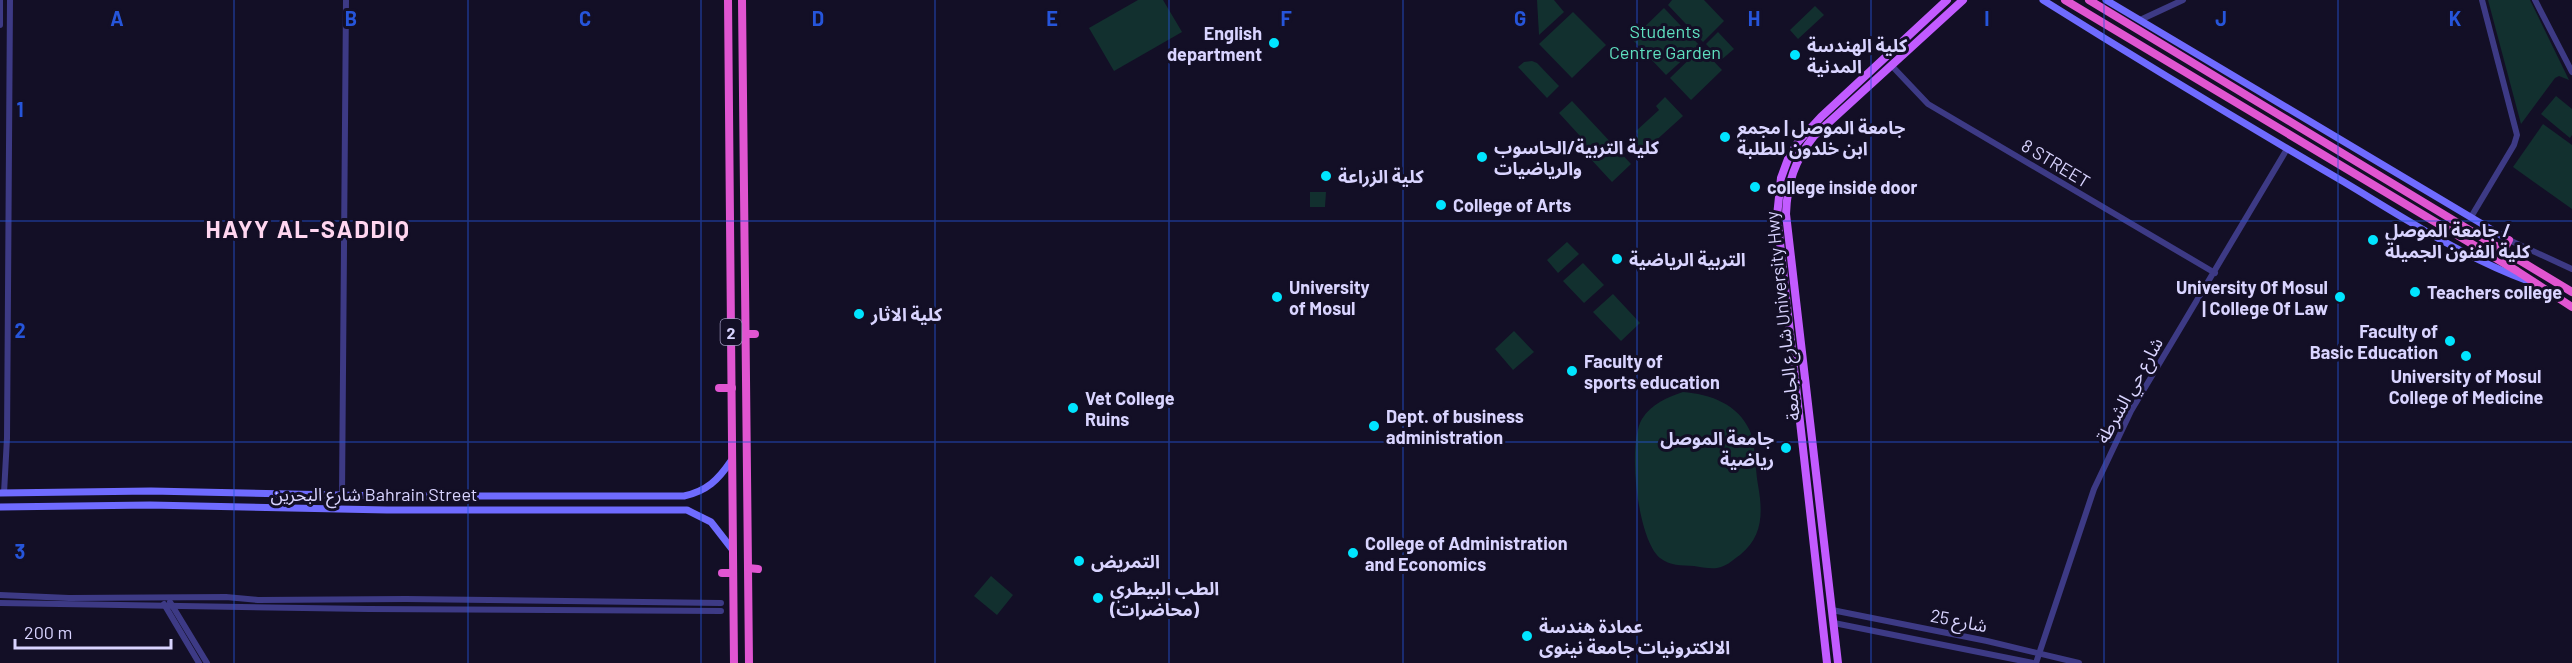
<svg xmlns="http://www.w3.org/2000/svg" width="2572" height="663" viewBox="0 0 2572 663" font-family="Barlow,'Noto Sans Arabic',sans-serif">
<style>
.green{fill:#12302f}
.lines{fill:none;stroke-linecap:round;stroke-linejoin:round}
.tertiary{stroke:#3d3a85;stroke-width:6}
.secondary{stroke:#6f6bff;stroke-width:7}
.primary{stroke:#c25bff;stroke-width:8}
.trunk{stroke:#e055d1;stroke-width:8}
.grid{fill:none;stroke:#2655da;stroke-width:1.5;stroke-opacity:0.55}
.poi-dot{fill:#00e5ff;stroke:#130f26;stroke-width:2}
.labels{text-anchor:middle;dominant-baseline:central;stroke-width:6;stroke-linejoin:round;paint-order:stroke}
.shield{fill:#130f26;stroke:#9e99be;stroke-width:1.5}
.shield-label{font-size:16px;font-weight:bold;fill:#d9d4ff}
.park-label{font-size:18px;fill:#5fe0c0;stroke:#130f26}
.poi-label{font-size:18px;font-weight:bold;fill:#d9d4ff;stroke:#130f26;text-anchor:start}
.street-label{font-size:18px;fill:#d9d4ff;stroke:#130f26}
.district-label{font-size:24px;font-weight:bold;letter-spacing:1.5px;fill:#ffd6f0;stroke:#130f26}
.grid-label{font-size:20px;text-anchor:middle;font-weight:bold;fill:#2655da;stroke:#130f26;stroke-width:6;stroke-linejoin:round;paint-order:stroke}
</style>
<rect width="100%" height="100%" fill="#130f26"/>
<g class="green">
<polygon points="1138,0 1163,0 1182,32 1114,71 1089,28"/>
<polygon points="1537,0 1554,0 1564,12 1539,35"/>
<polygon points="1672,0 1704,0 1724,21 1703,42 1668,5"/>
<polygon points="2488,0 2530,0 2569,80 2559,76 2555,78 2521,124"/>
<polygon points="1815,6 1824,15 1798,39 1790,30"/>
<polygon points="1664,8 1699,45 1666,75 1632,39"/>
<polygon points="1573,12 1606,45 1572,78 1539,44"/>
<polygon points="1718,32 1734,49 1721,60 1706,44"/>
<polygon points="1701,48 1722,70 1691,100 1670,78"/>
<polygon points="1532,61 1537,63 1559,86 1547,98 1518,67 1524,62"/>
<polygon points="2556,96 2572,109 2572,135 2570,138 2541,114"/>
<polygon points="1665,97 1683,116 1642,153 1631,141 1638,135 1636,131 1659,110 1656,106"/>
<polygon points="1572,101 1631,164 1612,182 1576,143 1581,137 1559,113"/>
<polygon points="2543,124 2572,145 2572,209 2513,167"/>
<polygon points="1310,192 1326,192 1325,207 1310,207"/>
<polygon points="1567,242 1579,254 1558,273 1547,260"/>
<polygon points="1583,263 1604,285 1584,303 1563,281"/>
<polygon points="1613,294 1640,323 1621,341 1593,312"/>
<polygon points="1514,331 1534,352 1513,370 1495,349"/>
<path d="M1683 392C1710 394 1738 404 1750 431 1756 447 1755 468 1758 485 1763 513 1763 536 1740 555 1734 559 1728 565 1721 567 1713 570 1702 567 1694 566 1681 565 1670 566 1660 558 1637 539 1627 443 1642 419 1651 404 1668 397 1683 392Z"/>
<polygon points="991,576 1013,595 997,615 974,596"/>
</g>
<g class="lines">
<g class="tertiary">
<polyline points="2535,0 2572,72"/>
<polyline points="2140,20 2183,0"/>
<polyline points="0,25 0,0"/>
<polyline points="1891,65 1928,104 2215,273"/>
<polyline points="2471,217 2514,145 2517,135 2482,0"/>
<polyline points="2509,240 2572,269"/>
<polyline points="4,493 7,438 10,0"/>
<polyline points="342,495 346,0"/>
<polyline points="0,595 69,598 226,597 258,600 406,599 721,603"/>
<polyline points="170,602 207,663"/>
<polyline points="0,603 368,609 721,611"/>
<polyline points="164,604 199,663"/>
<polyline points="1832,610 1987,641 2079,663"/>
<polyline points="1834,623 2033,663"/>
<polyline points="2036,663 2094,489 2131,411 2287,149"/>
</g>
<g class="secondary">
<path d="M2043 0C2142 62 2243 123 2344 182 2404 218 2463 257 2528 281"/>
<polyline points="2106,0 2509,240"/>
<path d="M0 493 151 491 387 496H684C707 491 718 480 731 461"/>
<polyline points="0,507 150,505 387,510 687,510 711,522 732,549"/>
</g>
<g class="primary">
<polyline points="1827,663 1777,216 1781,178 1788,159 1798,142 1821,117 1947,0"/>
<path d="M1838 663 1786 214C1787 183 1795 160 1814 136L1963 0"/>
</g>
<g class="trunk">
<polyline points="728,0 734,663"/>
<polyline points="742,0 749,663"/>
<polyline points="2065,0 2517,271 2572,307"/>
<polyline points="2089,0 2572,292"/>
<polyline points="2504,250 2509,240"/>
<polyline points="745,334 755,334"/>
<polyline points="719,388 732,388"/>
<polyline points="748,568 758,569"/>
<polyline points="722,573 733,573"/>
</g>
</g>
<path class="grid" d="M234 0V663M468 0V663M701 0V663M935 0V663M1169 0V663M1403 0V663M1637 0V663M1871 0V663M2104 0V663M2338 0V663M0 221H2572M0 442H2572"/>
<g class="poi-dot">
<circle cx="1274" cy="43" r="6"/>
<circle cx="1795" cy="55" r="6"/>
<circle cx="1725" cy="137" r="6"/>
<circle cx="1482" cy="157" r="6"/>
<circle cx="1326" cy="176" r="6"/>
<circle cx="1755" cy="187" r="6"/>
<circle cx="1441" cy="205" r="6"/>
<circle cx="2373" cy="240" r="6"/>
<circle cx="1617" cy="259" r="6"/>
<circle cx="2415" cy="292" r="6"/>
<circle cx="1277" cy="297" r="6"/>
<circle cx="2340" cy="297" r="6"/>
<circle cx="859" cy="314" r="6"/>
<circle cx="2450" cy="341" r="6"/>
<circle cx="2466" cy="356" r="6"/>
<circle cx="1572" cy="371" r="6"/>
<circle cx="1073" cy="408" r="6"/>
<circle cx="1374" cy="426" r="6"/>
<circle cx="1786" cy="448" r="6"/>
<circle cx="1353" cy="553" r="6"/>
<circle cx="1079" cy="561" r="6"/>
<circle cx="1098" cy="598" r="6"/>
<circle cx="1527" cy="636" r="6"/>
</g>
<g class="labels">
<rect class="shield" x="720.5" y="319" width="21" height="26" rx="4.5"/>
<g class="shield-label">
<text x="731" y="332">2</text>
</g>
<g class="park-label">
<text x="1665" y="31">Students<tspan x="1665" dy="21">Centre Garden</tspan></text>
</g>
<g class="poi-label">
<text x="1262" y="33" text-anchor="end">English<tspan x="1262" dy="21">department</tspan></text>
<text x="1807" y="45">كلية الهندسة<tspan x="1807" dy="21">المدنية</tspan></text>
<text x="1737" y="127">جامعة الموصل | مجمع<tspan x="1737" dy="21">ابن خلدون للطلبة</tspan></text>
<text x="1494" y="147">كلية التربية/الحاسوب<tspan x="1494" dy="21">والرياضيات</tspan></text>
<text x="1338" y="176">كلية الزراعة</text>
<text x="1767" y="187">college inside door</text>
<text x="1453" y="205">College of Arts</text>
<text x="2385" y="230">جامعة الموصل /<tspan x="2385" dy="21">كلية الفنون الجميلة</tspan></text>
<text x="1629" y="259">التربية الرياضية</text>
<text x="1289" y="287">University<tspan x="1289" dy="21">of Mosul</tspan></text>
<text x="2328" y="287" text-anchor="end">University Of Mosul<tspan x="2328" dy="21">| College Of Law</tspan></text>
<text x="2427" y="292">Teachers college</text>
<text x="871" y="314">كلية الاثار</text>
<text x="2438" y="331" text-anchor="end">Faculty of<tspan x="2438" dy="21">Basic Education</tspan></text>
<text x="1584" y="361">Faculty of<tspan x="1584" dy="21">sports education</tspan></text>
<text x="2466" y="376" text-anchor="middle">University of Mosul<tspan x="2466" dy="21">College of Medicine</tspan></text>
<text x="1085" y="398">Vet College<tspan x="1085" dy="21">Ruins</tspan></text>
<text x="1386" y="416">Dept. of business<tspan x="1386" dy="21">administration</tspan></text>
<text x="1774" y="438" text-anchor="end">جامعة الموصل<tspan x="1774" dy="21">رياضية</tspan></text>
<text x="1365" y="543">College of Administration<tspan x="1365" dy="21">and Economics</tspan></text>
<text x="1091" y="561">التمريض</text>
<text x="1110" y="588">الطب البيطري<tspan x="1110" dy="21">(محاضرات)</tspan></text>
<text x="1539" y="626">عمادة هندسة<tspan x="1539" dy="21">الالكترونيات جامعة نينوى</tspan></text>
</g>
<g class="street-label">
<text transform="translate(2056 163) rotate(31)">8 STREET</text>
<text transform="translate(1782 316) rotate(-96)">شارع الجامعة University Hwy</text>
<text transform="translate(2129 390) rotate(-61)">شارع حي الشرطة</text>
<text x="374" y="494">شارع البحرين Bahrain Street</text>
<text transform="translate(1959 620) rotate(11)">شارع 25</text>
</g>
<g class="district-label">
<text x="308" y="228">HAYY AL-SADDIQ</text>
</g>
</g>
<g class="grid-label">
<text x="117" y="26">A</text>
<text x="351" y="26">B</text>
<text x="585" y="26">C</text>
<text x="818" y="26">D</text>
<text x="1052" y="26">E</text>
<text x="1286" y="26">F</text>
<text x="1520" y="26">G</text>
<text x="1754" y="26">H</text>
<text x="1987" y="26">I</text>
<text x="2221" y="26">J</text>
<text x="2455" y="26">K</text>
<text x="20" y="117">1</text>
<text x="20" y="338">2</text>
<text x="20" y="559">3</text>
</g>
<path d="M15 639v9h156v-9" fill="none" stroke="#d9d4ff" stroke-width="3"/>
<text x="24" y="639" font-size="18" fill="#d9d4ff" stroke="#130f26" stroke-width="4.5" paint-order="stroke">200 m</text>
</svg>
